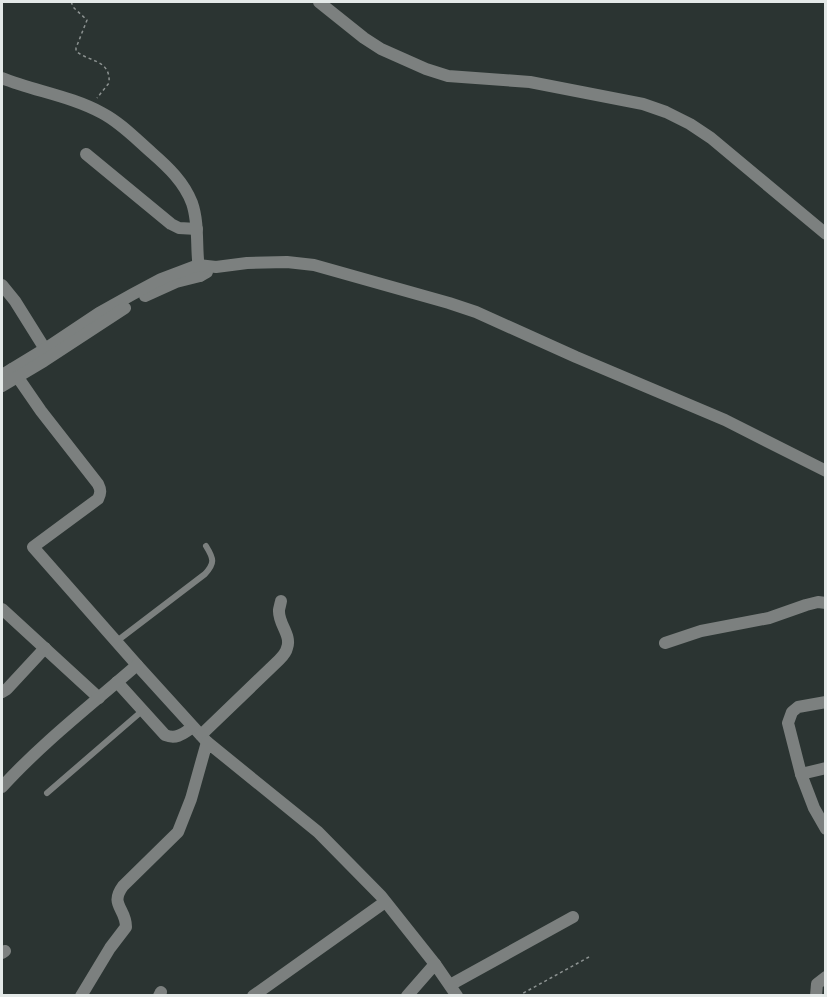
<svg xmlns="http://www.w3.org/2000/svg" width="827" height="997" viewBox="0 0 827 997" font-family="Manrope,sans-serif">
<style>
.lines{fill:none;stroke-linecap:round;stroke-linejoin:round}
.path{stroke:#8c9291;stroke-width:1.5;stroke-dasharray:3 3;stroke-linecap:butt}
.service{stroke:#7c807f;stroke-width:6}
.minor{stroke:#7c807f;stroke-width:12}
.tertiary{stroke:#7c807f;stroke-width:12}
</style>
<rect width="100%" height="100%" fill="#2b3432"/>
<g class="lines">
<g class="path">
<path d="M71 2 74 8 87 20 76 48V51C88 62 111 59 109 83L97 98"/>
<polyline points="518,996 589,957"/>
</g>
<g class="service">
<path d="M117 641 205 574C215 563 214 559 206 546"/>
<polyline points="47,793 142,711"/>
</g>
<g class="minor">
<polyline points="319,2 364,38 381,49 426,69 448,76 530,82 643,104 666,112 690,124 711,138 826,234"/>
<polyline points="86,154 171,224 179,228 197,229"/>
<polyline points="2,285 15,301 45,349"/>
<path d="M12 369 41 411 98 484C101 490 101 493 98 499L33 547 137 665 207 742"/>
<polyline points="2,609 99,698"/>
<polyline points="665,643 701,631 769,618 806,605 818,602 826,603"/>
<path d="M117 682 165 735C177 740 184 733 193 727"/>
<polyline points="2,692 7,689 45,648"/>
<polyline points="826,702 798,707 792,712 788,723 801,774 814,808 826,829"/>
<path d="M201 735 279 660C282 657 286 653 287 648 292 635 278 624 279 610 279 609 281 602 281 601"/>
<polyline points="801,774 826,768"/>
<path d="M2 787C42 743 91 705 137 665"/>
<polyline points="2,953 5,951"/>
<polyline points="450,985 573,917"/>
<path d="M81 996 110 948 126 927C126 908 109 905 123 886L178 832 191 799 207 742 318 832 381 896 435 964"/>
<polyline points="159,996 161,992"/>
<polyline points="253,996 385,902"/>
<polyline points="407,996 435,964 457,996"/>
<polyline points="816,996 817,984 826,977"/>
</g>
<g class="tertiary">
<path d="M2 78C34 91 71 96 102 113 121 123 136 139 152 153 168 167 184 182 192 203 200 226 195 252 200 276"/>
<polyline points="145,296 176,282 200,276 207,272"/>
<polyline points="2,375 45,349 99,313 133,294 161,279 198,265 216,267 247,263 287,262 314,265 449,303 476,312 576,357 725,420 826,471"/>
<polyline points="2,386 44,361 125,308"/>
</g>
</g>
<rect width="827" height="997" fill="none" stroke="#e4e9e8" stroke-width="6"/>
</svg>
